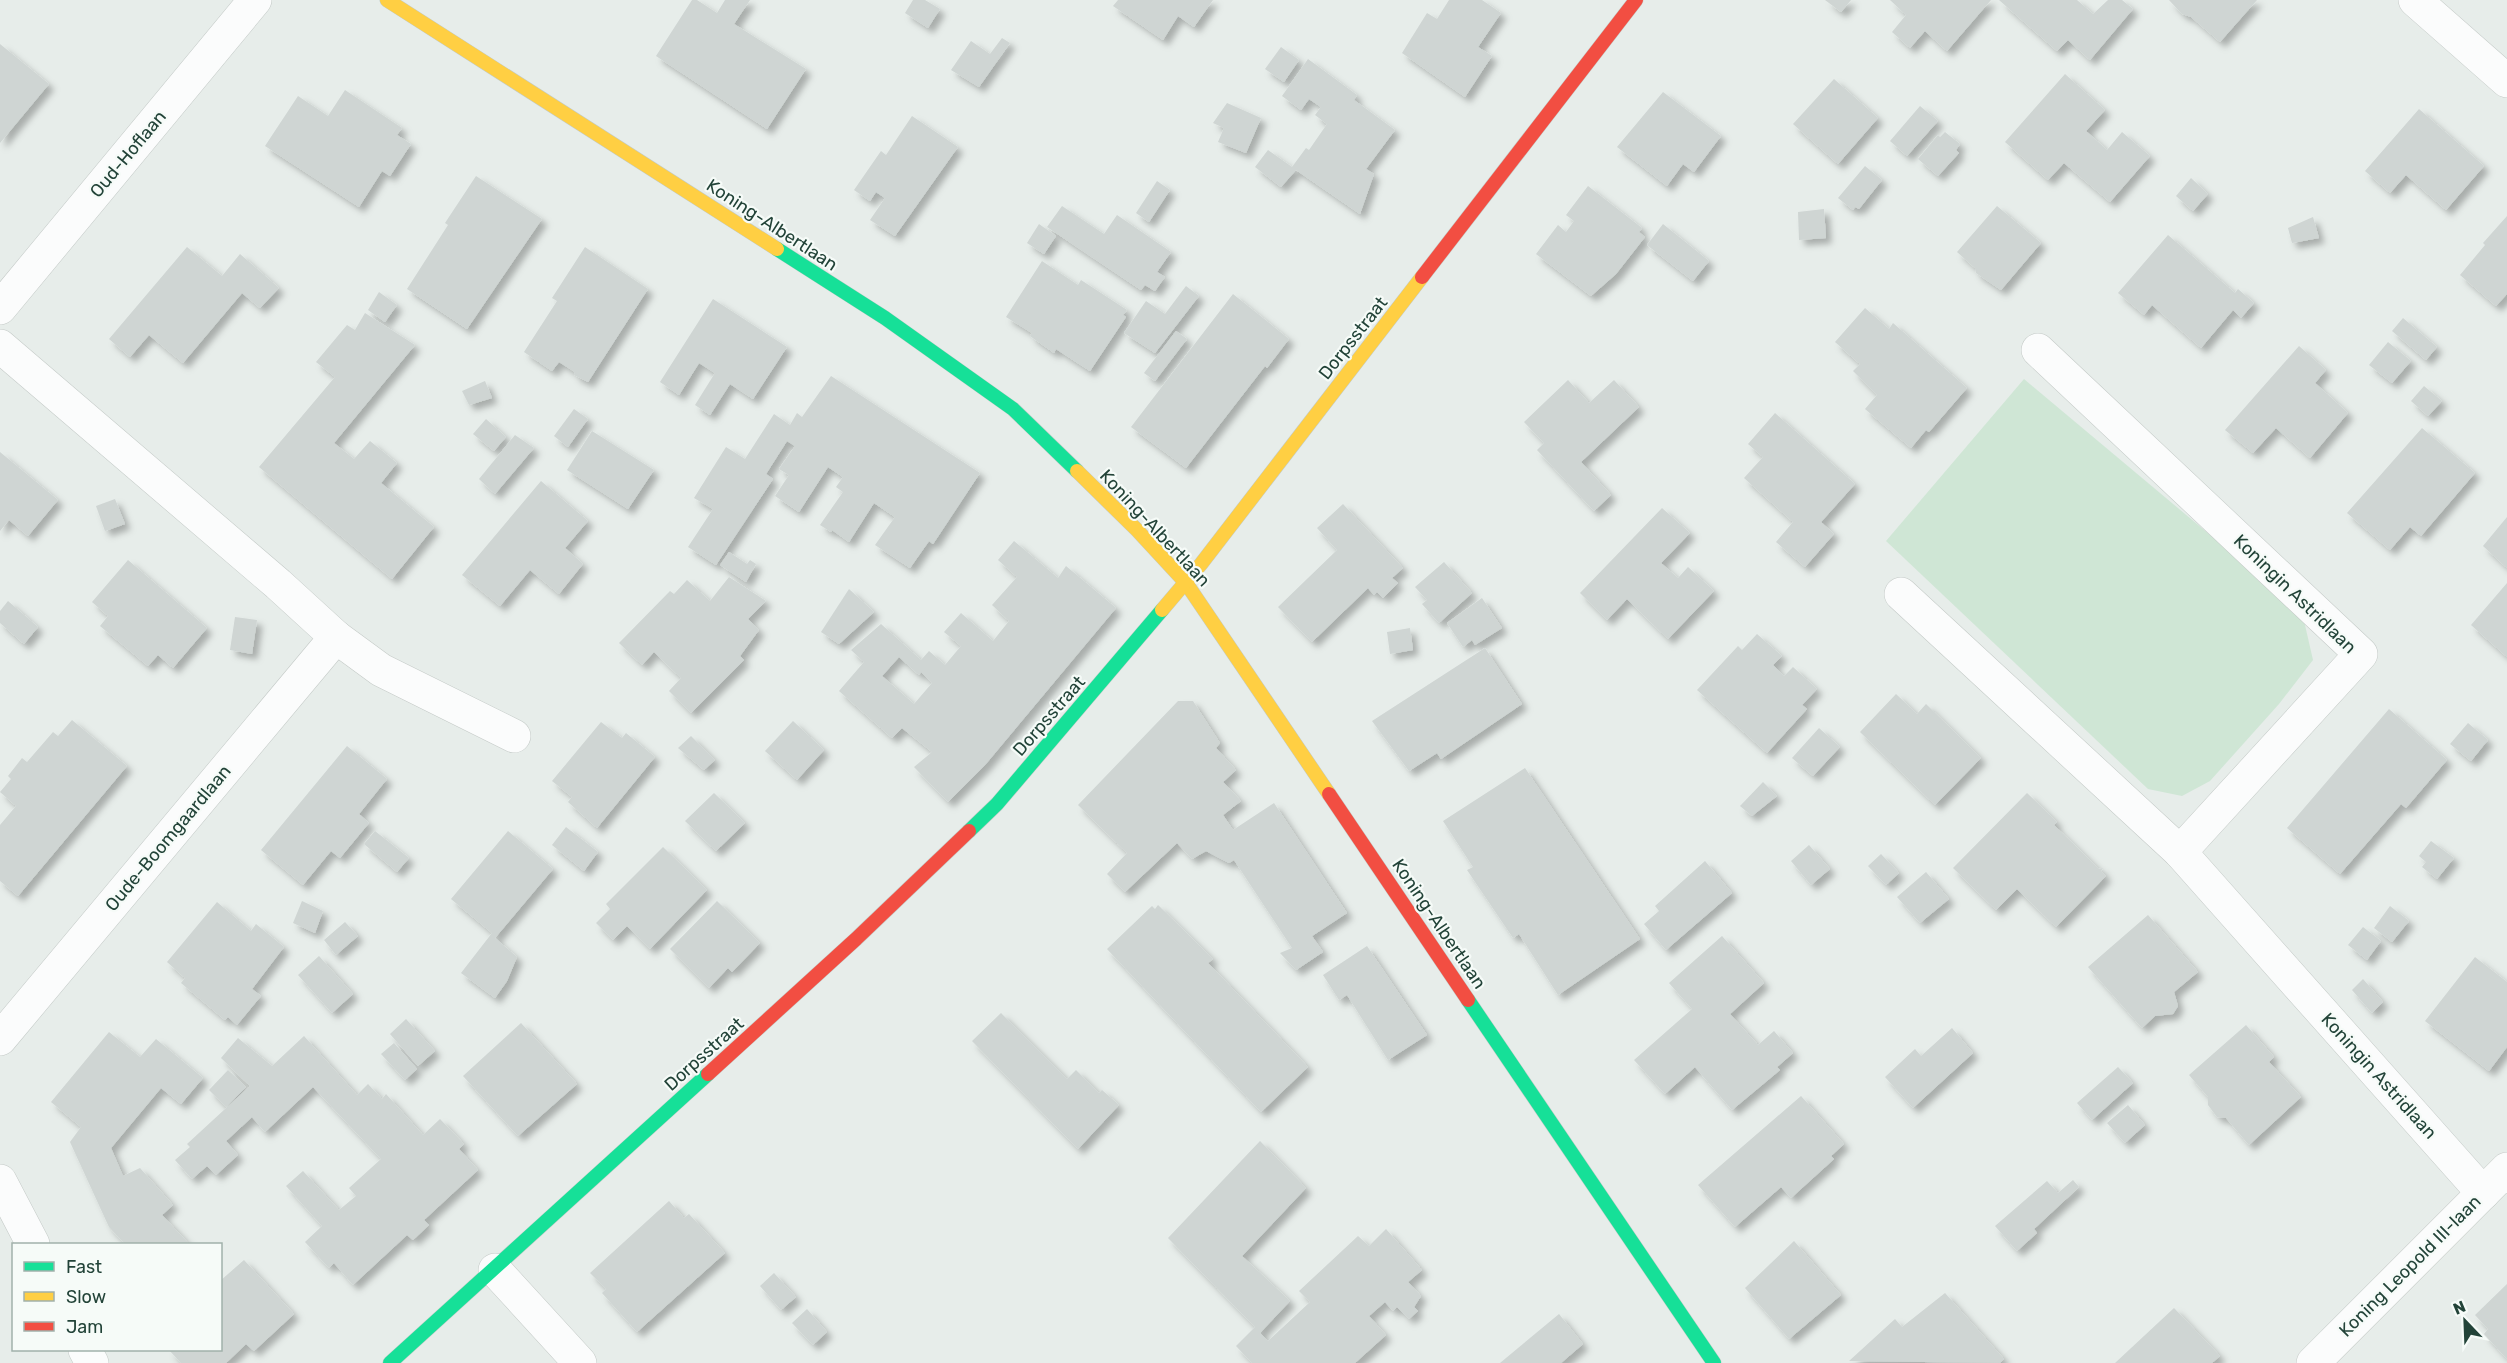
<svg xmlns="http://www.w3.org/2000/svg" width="2507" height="1363" viewBox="0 0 2507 1363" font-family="Rubik,sans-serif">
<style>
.green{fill:#cfe6d5}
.building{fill:#cfd5d3;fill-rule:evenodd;filter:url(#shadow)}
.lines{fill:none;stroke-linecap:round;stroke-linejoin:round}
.street-casing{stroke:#c4cac7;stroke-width:34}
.fast-casing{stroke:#c2cbc7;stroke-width:15}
.slow-casing{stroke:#c2cbc7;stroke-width:15}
.jam-casing{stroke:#c2cbc7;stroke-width:15}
.street{stroke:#fbfcfc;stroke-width:33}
.fast{stroke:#16e098;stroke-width:14}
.slow{stroke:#ffcf43;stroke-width:14}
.jam{stroke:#f24e42;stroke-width:14}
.labels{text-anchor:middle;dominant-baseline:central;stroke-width:4.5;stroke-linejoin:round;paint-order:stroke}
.street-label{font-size:18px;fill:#224338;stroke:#f6fbf8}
</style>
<defs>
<filter id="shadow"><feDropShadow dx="5.5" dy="5.5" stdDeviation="3" flood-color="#0004"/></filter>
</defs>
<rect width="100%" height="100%" fill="#e7edea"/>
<polygon class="green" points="2024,379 2302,612 2313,660 2279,704 2210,781 2182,796 2148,789 1886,541"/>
<g class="building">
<polygon points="692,0 697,0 717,13 725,0 750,0 734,24 806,69 767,129 656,56"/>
<polygon points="913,0 925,0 940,9 928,28 905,13"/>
<polygon points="1118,0 1213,0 1194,27 1178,16 1163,40 1113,6"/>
<polygon points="1449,0 1482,0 1501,13 1478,47 1492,56 1465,97 1402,53 1427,13 1437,19"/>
<polygon points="1825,0 1851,0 1841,12"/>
<polygon points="1890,0 1991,0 1947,51 1925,31 1910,48 1892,32 1906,15"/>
<polygon points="1999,0 2077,0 2093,14 2108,0 2122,0 2133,9 2090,60 2068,40 2057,51"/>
<polygon points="2169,0 2257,0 2220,42 2191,17 2182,14"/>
<polygon points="1002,38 1010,43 979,87 951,70 971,41 990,54"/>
<polygon points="0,44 49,84 0,143"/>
<polygon points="1281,47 1299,60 1284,82 1265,69"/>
<polygon points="1308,59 1357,95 1354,100 1395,130 1366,169 1374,174 1360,214 1296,170 1281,187 1255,167 1268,150 1292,167 1306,148 1309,150 1327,124 1315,115 1321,107 1309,99 1301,110 1282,96"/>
<polygon points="2065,74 2105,110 2086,131 2107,150 2122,132 2150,156 2110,202 2064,163 2048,180 2005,142"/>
<polygon points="1834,79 1878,118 1838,164 1793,124"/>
<polygon points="345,90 402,128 397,135 411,144 390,176 382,171 359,207 265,146 298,96 328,116"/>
<polygon points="1663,92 1721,136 1694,172 1683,164 1667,186 1617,147"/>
<polygon points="1227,103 1261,118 1246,153 1218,142 1224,128 1213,123"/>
<polygon points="1920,106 1938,121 1907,156 1890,141"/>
<polygon points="2419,109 2484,166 2446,210 2406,175 2390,193 2365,171"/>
<polygon points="912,116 958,147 895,236 870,220 885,198 876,192 870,201 854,190 881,151 886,155"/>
<polygon points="1945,132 1960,144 1956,150 1959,153 1938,176 1918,159 1938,135 1940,137"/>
<polygon points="1865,166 1882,180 1859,209 1855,207 1853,210 1838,198"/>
<polygon points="476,176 542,219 467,329 407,289 448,225 445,223"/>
<polygon points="2191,178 2208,194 2193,211 2176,196"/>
<polygon points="1157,181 1170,190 1149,222 1136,213"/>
<polygon points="1588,186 1642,228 1639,232 1645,237 1616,274 1591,296 1536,254 1558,225 1566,232 1574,221 1566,215"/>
<polygon points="1062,206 1104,234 1117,215 1171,252 1157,272 1165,277 1155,291 1145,285 1141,290 1047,227"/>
<polygon points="1997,206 2041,243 2001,290 1976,273 1975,268 1957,252"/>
<polygon points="1824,209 1826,238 1799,240 1798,212"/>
<polygon points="2507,216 2507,294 2496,306 2460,275 2485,245 2483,243"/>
<polygon points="2313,217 2319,238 2292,243 2288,228"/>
<polygon points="1039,224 1056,236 1044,254 1027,243"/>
<polygon points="1663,224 1709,261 1693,281 1647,245"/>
<polygon points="2168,235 2235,293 2238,289 2254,303 2241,318 2233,310 2201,348 2152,305 2144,315 2118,293"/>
<polygon points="187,247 222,276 240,254 279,288 260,308 242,293 183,363 149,335 130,357 109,339"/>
<polygon points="585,247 648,289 588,382 574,375 575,372 559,362 552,371 524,352 557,301 552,298"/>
<polygon points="1042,261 1078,285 1081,280 1127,310 1123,315 1126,317 1090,371 1056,349 1054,353 1030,336 1032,333 1006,317"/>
<polygon points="1186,286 1199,296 1155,353 1124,333 1146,301 1165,314"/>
<polygon points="379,292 397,305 385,322 368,310"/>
<polygon points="1233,294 1289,339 1267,368 1265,366 1186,468 1131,427"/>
<polygon points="713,299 787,347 753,399 730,384 710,415 695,405 715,373 699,363 679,395 660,382"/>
<polygon points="1865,308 1889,329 1893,323 1967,388 1929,432 1926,430 1911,448 1865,409 1877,395 1853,371 1860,364 1835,342"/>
<polygon points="365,313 415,345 334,443 354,459 370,441 397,463 381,483 434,527 392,579 259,467 335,377 316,362 347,325 355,330"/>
<polygon points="2403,318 2437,347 2426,360 2392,331"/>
<polygon points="1176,331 1187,339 1155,381 1144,373"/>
<polygon points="2388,342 2411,361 2392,383 2369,365"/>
<polygon points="2299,346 2326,370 2315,383 2348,413 2310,458 2276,428 2253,453 2225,430"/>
<polygon points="831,376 980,473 933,544 929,541 910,568 875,545 895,517 874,503 849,542 832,530 831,532 820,525 843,492 836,487 843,477 828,467 799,512 775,496 789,475 779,469 795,446 787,441 766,474 773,479 716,565 688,547 713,509 694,498 726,447 745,459 774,414 790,425 797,413 802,417"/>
<polygon points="1568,380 1589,403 1614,380 1639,407 1581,462 1611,495 1594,511 1537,450 1544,443 1524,422"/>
<polygon points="485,381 492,398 469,405 462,391"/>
<polygon points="2424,386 2442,401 2428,416 2411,401"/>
<polygon points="574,409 588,419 568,447 554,436"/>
<polygon points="1775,413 1855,484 1821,522 1834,534 1805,567 1776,542 1793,522 1744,478 1763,457 1748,444"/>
<polygon points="486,419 506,437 494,451 473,434"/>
<polygon points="2422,428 2475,473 2421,536 2410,527 2390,550 2347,513"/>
<polygon points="592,431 654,470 628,509 567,470"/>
<polygon points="515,435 534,448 495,494 479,479"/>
<polygon points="0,452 58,500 28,536 9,520 0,531"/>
<polygon points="541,481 588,521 565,548 583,564 559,594 530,570 500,606 462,575"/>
<polygon points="115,499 125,524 105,531 96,506"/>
<polygon points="1343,504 1403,568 1392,578 1398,583 1383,598 1377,592 1374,595 1368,588 1312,642 1278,607 1337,550 1317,528"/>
<polygon points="1662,508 1690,533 1661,563 1678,578 1688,567 1714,591 1668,639 1627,599 1607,620 1580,593"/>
<polygon points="2507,517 2507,568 2483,546"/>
<path d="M1014 541 1058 578 1066 566 1116 608 985 765 948 802 914 767 932 752 902 728 892 738 839 691 864 662 851 650 881 624 921 660 929 651 945 665 961 646 944 632 961 613 993 641 1009 621 992 605 1017 577 998 560ZM899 657 919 675 921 672 932 683 914 704 882 676Z"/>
<polygon points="729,552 747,564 750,560 756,564 746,582 720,565"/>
<polygon points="128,560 207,628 173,668 158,655 148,666 100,626 108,616 92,602"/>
<polygon points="1444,562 1472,593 1439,623 1422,604 1427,600 1415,587"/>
<polygon points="729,577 766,601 748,619 759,630 740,656 744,660 691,713 669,691 681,678 654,652 642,665 619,643 670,591 674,594 687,580 710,601"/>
<polygon points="2507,583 2507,657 2471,625"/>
<polygon points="849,589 874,612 839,644 821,632"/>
<polygon points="1482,598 1502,628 1475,645 1472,640 1463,647 1447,623"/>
<polygon points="8,601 38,627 24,644 0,623 0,611"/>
<polygon points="235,617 257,620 252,654 230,650"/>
<polygon points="1410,628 1413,650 1390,654 1387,632"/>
<polygon points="1757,634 1782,656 1773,665 1784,676 1793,667 1817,689 1802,705 1807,709 1767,753 1697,690 1738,646 1742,650"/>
<polygon points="1485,648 1522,704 1441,759 1437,753 1409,771 1372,721"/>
<polygon points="1896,694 1917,714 1926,704 1981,758 1935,805 1860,732"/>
<polygon points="1178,701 1193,701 1220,743 1216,748 1236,770 1223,782 1241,801 1223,815 1233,830 1274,803 1347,913 1312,936 1323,952 1296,970 1280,953 1292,948 1234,860 1229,863 1206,851 1192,859 1177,843 1125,892 1107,874 1127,853 1078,805"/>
<polygon points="2389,709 2447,760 2406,808 2401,804 2340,874 2287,828"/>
<polygon points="72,720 127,766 18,896 0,881 0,825 16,806 0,792 11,779 8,776 22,758 27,762 53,732 58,736"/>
<polygon points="793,721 824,750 797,780 765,751"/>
<polygon points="601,722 622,738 626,733 655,757 597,828 568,802 572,797 552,781"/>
<polygon points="2468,723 2488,740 2471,761 2450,744"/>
<polygon points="1819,728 1840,747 1813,776 1792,758"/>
<polygon points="691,736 715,760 704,770 678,748"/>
<polygon points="347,746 387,779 359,814 369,823 340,858 331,851 303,885 261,850"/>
<polygon points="1525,768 1640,939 1558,995 1519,934 1513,938 1467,870 1473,867 1443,821"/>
<polygon points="1763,782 1777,796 1752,816 1740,806"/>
<polygon points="714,793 745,823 716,851 685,821"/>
<polygon points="2027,793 2057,822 2054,825 2099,869 2103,868 2101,871 2106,876 2056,927 2017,889 1996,910 1953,868"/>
<polygon points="566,827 598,852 584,871 552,845"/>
<polygon points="375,831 409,858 397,872 364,844"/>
<polygon points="508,831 553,869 495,938 517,957 507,981 495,998 461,973 492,933 451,899"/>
<polygon points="2431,841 2454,858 2437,879 2422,867 2426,862 2419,856"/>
<polygon points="1809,845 1830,869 1811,885 1791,861"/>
<polygon points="663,847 707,890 650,949 627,926 613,940 596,923 610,909 606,904"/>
<polygon points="1881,854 1899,873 1886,885 1868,866"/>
<polygon points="1705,861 1732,893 1666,950 1644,924 1659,911 1655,906"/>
<polygon points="1926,872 1949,899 1920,923 1897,897"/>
<polygon points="302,901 323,911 315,933 293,923"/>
<polygon points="717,901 760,943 732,972 728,968 709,988 670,949"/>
<polygon points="217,902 251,931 256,924 284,947 252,989 261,996 237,1025 228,1017 225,1020 181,983 185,978 167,962"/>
<polygon points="1158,905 1213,959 1208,963 1308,1067 1261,1112 1107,949 1152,906 1155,909"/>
<polygon points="2390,906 2409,921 2392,942 2374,928"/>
<polygon points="2148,915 2198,972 2174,992 2178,1006 2173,1014 2155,1016 2142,1028 2088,967"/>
<polygon points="345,922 358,936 336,955 324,940"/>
<polygon points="2363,927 2381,941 2367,960 2348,945"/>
<polygon points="1722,936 1764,983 1730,1014 1758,1045 1774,1031 1793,1053 1777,1067 1780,1070 1732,1110 1695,1067 1665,1094 1634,1060 1692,1009 1669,983"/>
<polygon points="1367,946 1427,1035 1388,1060 1347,995 1339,1000 1323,975"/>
<polygon points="319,956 353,994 332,1013 298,975"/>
<polygon points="2475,957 2507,982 2507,1047 2489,1071 2425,1021"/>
<polygon points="2363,979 2383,1002 2372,1013 2352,990"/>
<polygon points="1001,1013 1067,1079 1076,1070 1099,1093 1102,1090 1119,1105 1078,1149 972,1041"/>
<polygon points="406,1019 435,1051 418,1066 390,1034"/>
<polygon points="521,1023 577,1084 518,1136 463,1076"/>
<polygon points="2246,1025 2274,1057 2269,1062 2301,1097 2249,1145 2226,1118 2217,1117 2208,1105 2208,1097 2189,1075"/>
<polygon points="1952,1028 1973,1053 1913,1108 1885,1077 1915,1049 1921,1056"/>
<polygon points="109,1032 140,1057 156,1039 203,1078 181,1104 161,1088 111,1148 123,1176 140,1168 173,1205 162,1215 189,1244 125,1244 109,1227 70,1142 81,1127 51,1102"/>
<polygon points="304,1036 357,1095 368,1084 382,1099 386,1094 423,1135 440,1119 464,1144 459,1149 478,1170 424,1220 429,1225 413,1240 407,1235 353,1285 334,1263 329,1268 305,1242 322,1226 286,1186 303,1171 339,1210 356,1196 349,1188 381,1159 313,1087 265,1132 252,1117 226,1141 238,1155 216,1175 207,1166 192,1179 175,1160 190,1147 187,1144 250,1086 221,1058 238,1038 272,1066"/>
<polygon points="394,1043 417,1069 405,1080 381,1054"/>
<polygon points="2118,1067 2133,1083 2092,1120 2077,1103"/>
<polygon points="228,1070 246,1087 226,1107 209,1090"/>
<polygon points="1801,1096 1844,1144 1831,1156 1834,1159 1791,1198 1781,1187 1735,1227 1698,1185"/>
<polygon points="2128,1105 2145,1125 2125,1143 2107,1123"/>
<polygon points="1260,1141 1306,1188 1242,1256 1290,1301 1260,1333 1268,1341 1310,1302 1299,1291 1358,1236 1369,1246 1386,1229 1422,1270 1408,1282 1421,1296 1414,1307 1418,1311 1409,1319 1397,1307 1393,1311 1385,1302 1369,1316 1386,1335 1355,1363 1252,1363 1236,1346 1255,1327 1168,1238"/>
<polygon points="2073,1180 2079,1187 2034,1229 2037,1233 2017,1251 1995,1226 2047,1181 2058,1193"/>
<polygon points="669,1201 684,1218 689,1214 725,1253 637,1332 602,1293 606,1289 590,1273"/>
<polygon points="1794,1241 1841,1295 1789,1339 1745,1288"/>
<polygon points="244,1260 294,1314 254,1351 246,1344 226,1363 181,1363 169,1350 220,1350 220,1281"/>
<polygon points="774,1273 796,1297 781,1310 760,1286"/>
<polygon points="2507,1284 2507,1359 2484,1334 2488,1329 2475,1315"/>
<polygon points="1945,1293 2004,1359 2000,1363 1849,1361 1895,1319 1902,1327"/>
<polygon points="2174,1308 2220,1356 2212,1363 2115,1363"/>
<polygon points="807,1309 827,1332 813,1345 792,1323"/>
<polygon points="1559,1314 1583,1344 1561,1363 1500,1363"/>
</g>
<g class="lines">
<defs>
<g id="street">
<polyline points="2415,0 2507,81"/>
<polyline points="0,308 255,0"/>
<polyline points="0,346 278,584 336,637 0,1039"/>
<polyline points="2038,350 2361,654 2180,852"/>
<polyline points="1901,594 2180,852 2483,1193"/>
<polyline points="336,637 381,670 514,736"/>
<polyline points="0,1181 33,1244"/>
<polyline points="495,1270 580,1363"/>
<polyline points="85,1350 92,1363"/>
<polyline points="2313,1363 2507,1169"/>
</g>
<g id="fast">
<polyline points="777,249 885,318 1013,409 1077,471"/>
<polyline points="969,831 997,804 1162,610"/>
<polyline points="1468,1000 1714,1363"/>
<polyline points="390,1363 708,1074"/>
</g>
<g id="slow">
<polyline points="387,0 777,249"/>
<polyline points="1077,471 1137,530 1186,583 1329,794"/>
<polyline points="1162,610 1201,564 1422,277"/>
</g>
<g id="jam">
<polyline points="1422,277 1636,0"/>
<polyline points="1329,794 1468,1000"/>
<polyline points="708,1074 856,939 969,831"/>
</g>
</defs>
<use href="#street" class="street-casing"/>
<use href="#fast" class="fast-casing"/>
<use href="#slow" class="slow-casing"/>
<use href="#jam" class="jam-casing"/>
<use href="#street" class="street"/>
<use href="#fast" class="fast"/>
<use href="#slow" class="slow"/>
<use href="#jam" class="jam"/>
</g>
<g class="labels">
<g class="street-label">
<text transform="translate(128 154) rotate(-50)">Oud-Hoflaan</text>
<text transform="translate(772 225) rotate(33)">Koning-Albertlaan</text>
<text transform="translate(1353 338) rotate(-52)">Dorpsstraat</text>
<text transform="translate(1155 528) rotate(47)">Koning-Albertlaan</text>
<text transform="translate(2295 594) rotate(44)">Koningin Astridlaan</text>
<text transform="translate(1049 716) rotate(-49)">Dorpsstraat</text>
<text transform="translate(168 838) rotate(-50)">Oude-Boomgaardlaan</text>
<text transform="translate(1439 924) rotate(56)">Koning-Albertlaan</text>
<text transform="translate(704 1054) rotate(-42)">Dorpsstraat</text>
<text transform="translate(2379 1076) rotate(48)">Koningin Astridlaan</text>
<text transform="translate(2410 1266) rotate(-45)">Koning Leopold III-laan</text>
</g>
</g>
<rect x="12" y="1243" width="210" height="108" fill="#f6fbf8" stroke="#a1b1ab" stroke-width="1.5"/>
<rect x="24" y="1262" width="30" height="9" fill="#16e098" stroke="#a1b1ab" stroke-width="1.5"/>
<text x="66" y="1273" font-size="18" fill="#224338">Fast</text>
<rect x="24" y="1292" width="30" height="9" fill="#ffcf43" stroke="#a1b1ab" stroke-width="1.5"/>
<text x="66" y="1303" font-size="18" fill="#224338">Slow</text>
<rect x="24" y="1322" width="30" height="9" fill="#f24e42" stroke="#a1b1ab" stroke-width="1.5"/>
<text x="66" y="1333" font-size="18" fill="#224338">Jam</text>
<g transform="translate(2465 1321) rotate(337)" stroke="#f6fbf8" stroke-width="4.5" paint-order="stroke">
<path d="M0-4.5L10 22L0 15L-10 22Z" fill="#224338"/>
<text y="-9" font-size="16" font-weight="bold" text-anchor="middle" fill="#224338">N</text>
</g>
</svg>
